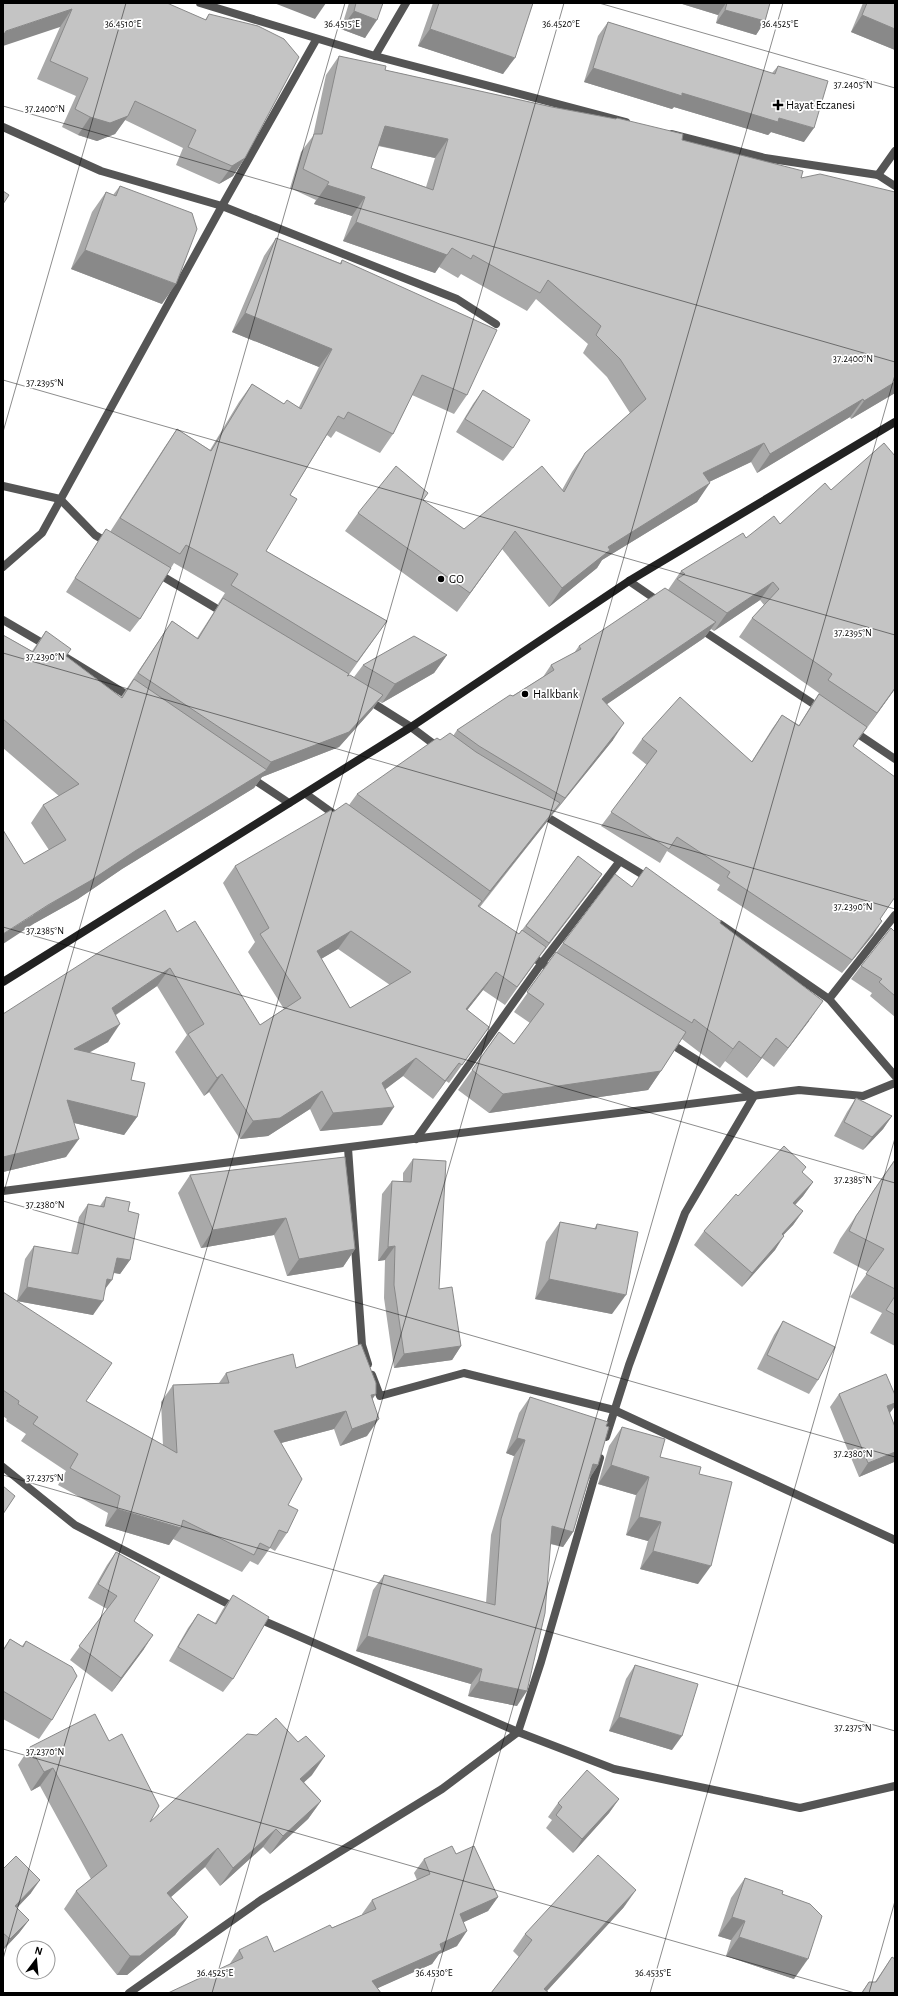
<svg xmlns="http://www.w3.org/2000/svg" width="898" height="1996" viewBox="0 0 898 1996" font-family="'Alegreya Sans',sans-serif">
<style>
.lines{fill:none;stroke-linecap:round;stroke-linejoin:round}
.minor{stroke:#555;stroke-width:8}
.tertiary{stroke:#555;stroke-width:8}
.secondary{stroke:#222;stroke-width:8}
.wall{fill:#a9a9a9;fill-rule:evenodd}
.shaded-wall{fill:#898989}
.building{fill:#c4c4c4;stroke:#898989;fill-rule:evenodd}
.ticks{fill:none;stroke:#000;stroke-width:1;stroke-opacity:0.45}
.poi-dot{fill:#000;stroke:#fff;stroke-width:1.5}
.labels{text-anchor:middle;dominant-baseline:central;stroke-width:3.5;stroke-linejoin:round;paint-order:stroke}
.poi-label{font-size:12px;fill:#000;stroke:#fff;text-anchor:start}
.ticks-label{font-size:10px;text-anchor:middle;fill:#000;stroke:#fff;stroke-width:3.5;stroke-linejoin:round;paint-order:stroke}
</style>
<rect width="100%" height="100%" fill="#fff"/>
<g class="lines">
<g class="minor">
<polyline points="375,56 406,3"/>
<polyline points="3,127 101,171 222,206 457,299 496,324"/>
<polyline points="3,486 60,499 95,535 110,544"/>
<polyline points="157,573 224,613"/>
<polyline points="629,581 661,603"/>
<polyline points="3,620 49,647"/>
<polyline points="699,628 821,709"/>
<polyline points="65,657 132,698"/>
<polyline points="368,700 411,727 439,748"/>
<polyline points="852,730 895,759"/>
<polyline points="250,777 289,803"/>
<polyline points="306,794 338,817"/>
<polyline points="542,814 650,879"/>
<polyline points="720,924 829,999 895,1076"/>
<polyline points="528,954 555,972"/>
<polyline points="829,999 895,915"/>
<polyline points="416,1139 541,964 620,861"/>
<polyline points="348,1148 362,1345 368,1364"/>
<polyline points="372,1375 380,1396 464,1373 614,1410 895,1540"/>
<polyline points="606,1437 629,1365 685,1213 754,1096 668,1042"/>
<polyline points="3,1467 75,1525 236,1608"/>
<polyline points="257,1618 518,1732 614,1769 800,1808 895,1786"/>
<polyline points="129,1993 261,1900 442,1789 518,1732 541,1662 600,1458"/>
</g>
<g class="tertiary">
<polyline points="200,3 375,56 626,122"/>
<polyline points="672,134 765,158 878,175 895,186"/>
<polyline points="878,175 895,151"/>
<polyline points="3,567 42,533 222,206 316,40"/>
<polyline points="3,1191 799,1090 863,1096 895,1083"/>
</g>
<polyline class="secondary" points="3,982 411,727 629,581 895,422"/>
</g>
<g class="wall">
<polygon points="3,3 205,20 209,14 245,158 233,176 219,184 176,165 183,148 125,120 115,134 97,141 78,135 62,127 76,96 37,79 60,27"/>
<polygon points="349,3 383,3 365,38 341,29"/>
<polygon points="433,3 533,3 503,74 418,46"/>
<polygon points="679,3 770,3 765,21 756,35 716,23 718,15"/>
<polygon points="863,3 895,3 895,50 851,32"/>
<polygon points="608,22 772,73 778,66 804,142 771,132 768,135 674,107 672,109 584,82 598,36"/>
<path d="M339 56 385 70 552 107 616 119 617 118 682 140 801 178 895 192V393L851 419 850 417 757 473 751 462 709 482 697 502 602 560 597 568 549 607 502 549 457 612 345 531 358 513 423 500 464 529 562 490 572 472 585 453 630 413 607 377 583 353 588 344 536 299 527 311 461 274 458 278 439 267 435 273 343 241 352 216 314 204 316 200 290 188 301 152 313 136 326 75ZM378 146 435 158 426 187 371 168Z"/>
<polygon points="120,186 162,304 71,269 92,212 106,192 113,195"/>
<polygon points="276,238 340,263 342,260 467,395 454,414 412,395 393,434 380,453 336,431 331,438 327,435 290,495 266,551 387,621 348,676 354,677 363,665 447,655 434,673 382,703 378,701 372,710 339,747 262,777 254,788 122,869 78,899 35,923 24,864 49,850 31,823 43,805 59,796 3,748 3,635 32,651 46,631 66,656 121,697 172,621 197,638 219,604 218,604 225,593 174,563 140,619 130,632 66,592 97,543 106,529 110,532 164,448 177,429 210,450 239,402 252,384 284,404 299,407 319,367 232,332 264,256"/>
<polygon points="483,390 513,448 503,461 456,432 473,404"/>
<path d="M895 456V689L853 747 880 919 873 935 842 973 717 890 720 885 667 851 660 863 601 826 647 765 632 753 642 739 752 761 772 729 782 715 799 725 819 693 739 637 752 618 764 605 760 600 714 631 711 629 704 638 607 704 613 740 553 814 546 823 480 907 519 934 578 856 602 874 593 887 540 956 505 1005 483 990 467 1010 489 1027 449 1083 446 1081 433 1099 403 1076 385 1089 382 1125 320 1131 310 1109 268 1136 240 1139 209 1092 204 1096 175 1052 187 1035 157 986 116 1015 108 1042 89 1053 131 1080 137 1117 124 1135 74 1123 66 1157 3 1172V1014L177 932 260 1025 284 1009 248 952 255 942 223 883 235 866 333 812 349 805 357 794 440 740 453 736 457 730 543 677 551 665 574 653 579 646 668 590 681 571 746 538 780 524 831 490ZM338 949 390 985 350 1008 321 959Z"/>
<polygon points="632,887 720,923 809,1021 774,1067 762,1058 747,1078 725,1061 720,1068 682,1039 648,1090 489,1113 458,1090 499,1032 514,1044 530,1023 514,1012 563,943"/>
<polygon points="895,932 895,1017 870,996 872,993 851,979 861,966"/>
<polygon points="856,1098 892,1116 883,1129 863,1150 834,1136 847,1112"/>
<polygon points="345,1157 355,1249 343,1267 287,1276 274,1235 201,1248 178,1193 190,1175"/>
<polygon points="413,1159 439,1289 461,1346 452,1360 394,1368 384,1298 385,1260 378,1261 382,1194 392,1181 403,1181 403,1173"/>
<polygon points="895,1159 895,1346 870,1333 882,1313 850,1297 868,1272 833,1253 840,1239"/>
<polygon points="802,1173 813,1182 803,1196 795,1205 803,1211 793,1225 783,1235 775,1250 742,1287 694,1245 704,1231 738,1196"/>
<polygon points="106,1197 128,1211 130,1260 120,1274 113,1273 93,1315 17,1301 25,1259 34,1246 71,1253 79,1217 88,1204 100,1206"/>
<polygon points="560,1222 594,1229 597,1224 612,1314 535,1299 546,1242"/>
<polygon points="3,1292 86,1401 163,1446 161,1402 173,1385 219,1383 226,1373 296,1368 372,1399 367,1436 340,1446 334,1429 281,1443 288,1505 287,1533 275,1551 270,1548 258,1565 250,1561 242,1572 173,1539 169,1545 105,1526 108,1513 58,1485 66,1471 21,1441 26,1434 6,1421 7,1419 3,1416"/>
<polygon points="783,1321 818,1380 809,1394 757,1369 774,1335"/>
<polygon points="839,1394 895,1395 895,1406 890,1413 894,1462 859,1477 830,1407"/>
<polygon points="530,1397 606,1426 598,1465 589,1479 573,1532 563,1547 550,1544 517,1706 468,1696 471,1684 356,1651 373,1590 384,1575 486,1603 491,1535 514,1456 506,1453 519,1413"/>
<polygon points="622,1427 660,1457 699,1474 698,1584 640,1569 648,1541 626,1535 636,1495 598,1484 609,1446"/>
<polygon points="116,1552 134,1621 144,1649 112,1692 70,1660 107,1609 88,1598 107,1565"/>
<polygon points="233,1595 233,1679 223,1692 169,1661 188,1628 198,1614 215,1623 223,1609"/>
<polygon points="10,1639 22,1646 26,1641 52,1720 39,1739 3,1719 3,1649"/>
<polygon points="635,1665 672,1750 609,1731 626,1679"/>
<polygon points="30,1747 150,1822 312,1775 304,1782 321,1801 308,1819 270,1854 263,1847 220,1886 205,1867 171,1897 188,1917 175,1935 127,1975 117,1975 64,1909 76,1891 91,1879 40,1786 31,1791 18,1765"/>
<polygon points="619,1799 609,1813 573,1853 546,1828 552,1820 548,1817 558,1803"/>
<polygon points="456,1854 498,1897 488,1911 463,1922 457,1946 439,1954 432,1964 377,1988 229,1965 239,1950 274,1952 362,1915 362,1914 372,1900 417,1880 414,1873 424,1859"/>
<polygon points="3,1869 31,1893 17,1908 29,1920 19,1933 3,1950"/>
<polygon points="745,1878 782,1894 794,1979 726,1956 731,1940 718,1936 731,1898"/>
<polygon points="624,1907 547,1991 491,1993 519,1957 513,1951 525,1934"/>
<polygon points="892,1957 895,1993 861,1993 869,1982 875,1982"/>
</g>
<g class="shaded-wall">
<polygon points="274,3 326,3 315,19"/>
<polygon points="679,3 726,3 718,15"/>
<polygon points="72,9 60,27 3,46 3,34 6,31"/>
<polygon points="725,10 765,21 756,35 716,23"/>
<polygon points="354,11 377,20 365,38 341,29"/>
<polygon points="862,15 895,29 895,50 851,32"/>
<polygon points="430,29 515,58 503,74 418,46"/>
<polygon points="593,68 682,93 779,118 814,128 804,142 771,132 768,135 674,107 672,109 584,82"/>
<polygon points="128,116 115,134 97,141 78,135 90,117"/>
<polygon points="385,126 448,139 435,158 372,144"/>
<polygon points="245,158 233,176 219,184 232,166"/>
<polygon points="327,185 365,197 352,216 314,204"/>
<polygon points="356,222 447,255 435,273 343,241"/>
<polygon points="85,250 176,284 162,304 71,269"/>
<polygon points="245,313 332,349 319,367 232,332"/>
<polygon points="895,382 895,393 851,419 864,401"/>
<polygon points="863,399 850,417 757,473 770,454"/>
<polygon points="764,443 751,462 690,491 703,473"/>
<polygon points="710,483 697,502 602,560 597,568 549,607 562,588 608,547"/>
<polygon points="515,531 502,549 457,612 470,593"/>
<polygon points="773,582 760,600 714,631 727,613"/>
<polygon points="716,622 704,638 591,715 602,699"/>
<polygon points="447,655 434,673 382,703 395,684"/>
<polygon points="895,688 895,689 864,732 877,713"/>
<polygon points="383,695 372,710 339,747 262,777 254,788 122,869 78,899 35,923 3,944 3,934 135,851 265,771 271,762"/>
<polygon points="624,723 613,740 553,814 565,798"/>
<polygon points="560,803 546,823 476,910 490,891"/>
<polygon points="602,874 593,887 540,956 549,943"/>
<polygon points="882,921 873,935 842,973"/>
<polygon points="351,931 338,949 304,969 317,951"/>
<polygon points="170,968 157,986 99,1026 112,1008"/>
<polygon points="496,972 483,990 454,1027 466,1009"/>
<polygon points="823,1001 809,1021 774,1067 788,1048"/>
<polygon points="120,1024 108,1042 62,1067 74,1049"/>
<polygon points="776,1038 762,1058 747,1078 761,1058"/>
<polygon points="739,1041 725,1061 720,1068 733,1049"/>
<polygon points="416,1058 403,1076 370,1101 382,1083"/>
<polygon points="459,1063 433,1099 445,1081"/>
<polygon points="661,1071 648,1090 489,1113 503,1094"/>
<polygon points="222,1074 209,1092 204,1096 217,1078"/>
<polygon points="322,1091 310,1109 268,1136 240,1139 253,1121"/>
<polygon points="67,1100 137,1117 124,1135 54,1118"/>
<polygon points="394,1107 382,1125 320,1131 333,1113"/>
<polygon points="892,1116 883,1129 863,1150 872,1137"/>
<polygon points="79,1139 66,1157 3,1172 3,1157"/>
<polygon points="813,1182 803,1196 784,1217 793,1203"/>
<polygon points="803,1211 793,1225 772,1247 782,1234"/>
<polygon points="286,1218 274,1235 201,1248 213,1230"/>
<polygon points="784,1236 775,1250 742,1287 752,1273"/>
<polygon points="395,1246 385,1260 378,1261 388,1247"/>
<polygon points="355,1249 343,1267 287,1276 299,1259"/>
<polygon points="117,1258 130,1260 120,1274 107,1271"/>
<polygon points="107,1279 112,1280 102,1293"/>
<polygon points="549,1279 626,1295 612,1314 535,1299"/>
<polygon points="27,1287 103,1301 93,1315 17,1301"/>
<polygon points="461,1346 452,1360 394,1368 404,1354"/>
<polygon points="376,1394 364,1411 371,1395"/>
<polygon points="895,1403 895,1406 888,1415 887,1406"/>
<polygon points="346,1411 334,1429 262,1448 274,1431"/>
<polygon points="379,1419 367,1436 340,1446 352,1429"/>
<polygon points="517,1438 525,1440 514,1456 506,1453"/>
<polygon points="895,1452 895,1461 894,1462 859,1477 868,1463"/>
<polygon points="593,1464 598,1465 588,1481"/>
<polygon points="611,1465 649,1477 636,1495 598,1484"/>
<polygon points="117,1509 181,1528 169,1545 105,1526"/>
<polygon points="639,1517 661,1522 648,1541 626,1535"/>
<polygon points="552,1526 573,1532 563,1547 541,1541"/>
<polygon points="653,1551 711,1566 698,1584 640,1569"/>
<polygon points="153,1635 144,1649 112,1692 121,1678"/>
<polygon points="367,1636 482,1669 471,1684 356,1651"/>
<polygon points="479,1681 527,1691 517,1706 468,1696"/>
<polygon points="619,1717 682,1736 672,1750 609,1731"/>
<polygon points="325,1756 312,1775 288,1797 300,1779"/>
<polygon points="53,1768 40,1786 31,1791 44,1772"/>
<polygon points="619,1799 609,1813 573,1853 582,1839"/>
<polygon points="321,1801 308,1819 270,1854 283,1836"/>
<polygon points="276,1829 263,1847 220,1886 233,1868"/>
<polygon points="218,1848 205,1867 155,1911 167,1893"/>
<polygon points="40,1880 31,1893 5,1920 15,1906"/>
<polygon points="636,1890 624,1907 545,1993 544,1989"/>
<polygon points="498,1897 488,1911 449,1929 460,1914"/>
<polygon points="188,1917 175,1935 127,1975 117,1975 130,1956"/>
<polygon points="732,1917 745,1921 731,1940 718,1936"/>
<polygon points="29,1920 19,1933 3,1950 3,1949 10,1939"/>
<polygon points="467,1931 457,1946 439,1954 432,1964 367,1993 372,1981 440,1944"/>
<polygon points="739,1937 808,1959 794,1979 726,1956"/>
</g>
<g class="building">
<polygon points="3,3 167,3 206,20 209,14 258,26 284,39 299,57 245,158 232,166 188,147 196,130 135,101 128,116 110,123 90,117 75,109 88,78 50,61 72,9 6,31 3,36"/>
<polygon points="356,3 383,3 377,20 354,11"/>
<polygon points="439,3 533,3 515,58 430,29"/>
<polygon points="727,3 770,3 765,21 725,10"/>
<polygon points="867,3 895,3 895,29 862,15"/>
<polygon points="608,22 775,74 778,66 828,81 814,128 779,118 778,122 682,93 682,96 593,68"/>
<path d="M339 56 386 66 385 70 552 107 616 119 617 118 683 134 682 140 803 171 801 178 820 174 895 192V382L864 401 863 399 770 454 764 443 703 473 710 483 608 547 610 550 562 588 515 531 470 593 358 513 396 466 428 493 423 500 464 529 542 466 564 492 585 453 646 399 620 359 596 335 601 326 548 280 540 293 473 255 471 259 452 248 447 255 356 222 365 197 327 185 329 182 303 169 314 134H322ZM385 126 448 139 433 190 371 168Z"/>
<polygon points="120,186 192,213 197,229 176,284 85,250 106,192 116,196"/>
<polygon points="3,191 9,195 3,204"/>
<polygon points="276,238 341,264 342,260 497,330 467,395 422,375 393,434 348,412 344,419 338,416 290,495 297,499 266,551 387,621 357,662 231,585 238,574 186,545 180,554 120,518 177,429 211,451 252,384 284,404 287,400 301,409 332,349 245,313"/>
<polygon points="483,390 530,420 513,448 465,419"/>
<polygon points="884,443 895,456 895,688 877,713 828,680 832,674 752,618 779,589 773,582 727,613 677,579 685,574 681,571 743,533 746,538 774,516 780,524 825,483 831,490"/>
<polygon points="106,529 171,568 140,619 75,578"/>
<polygon points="665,588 716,622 602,699 624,723 565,798 479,746 457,730 510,695 513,696 554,670 551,665 581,649 579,646"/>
<polygon points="223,598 349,674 347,676 350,675 383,695 349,732 271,762 138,673 172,621 198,639"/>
<polygon points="46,631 71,649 66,656 122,698 134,679 267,770 135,851 90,881 48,905 3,934 3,830 24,864 66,840 43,805 79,784 3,719 3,635 33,652"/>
<polygon points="414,636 447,655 395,684 363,665"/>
<polygon points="819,694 867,727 853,746 895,777 895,897 880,919 882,921 852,960 727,877 730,872 677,837 669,849 611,812 657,751 642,739 680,697 752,762 782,715 799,726"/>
<polygon points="450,733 476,752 560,803 490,891 357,794 437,738 440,740"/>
<path d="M346 803 482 901 478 906 519 934 522 930 546 947 517 987 496 972 466 1009 489 1027 462 1065 459 1063 445 1081 416 1058 382 1083 394 1107 333 1113 322 1091 280 1118 253 1121 222 1074 217 1078 188 1034 204 1024 170 968 112 1008 120 1024 74 1049 135 1063 131 1080 145 1083 137 1117 67 1100 79 1139 3 1157V1014L165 910 177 932 195 921 260 1025 301 998 260 934 269 928 235 866 331 810 333 812ZM351 931 411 972 350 1008 317 951Z"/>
<polygon points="578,856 602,874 549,943 526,926"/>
<polygon points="646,867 721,921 720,923 823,1001 788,1048 776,1038 761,1058 739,1041 733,1049 694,1019 692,1023 563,943 615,874 632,887"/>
<polygon points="891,928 895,932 895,996 879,982 882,979 861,966"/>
<polygon points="556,952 686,1032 661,1071 503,1094 472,1070 499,1032 514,1044 544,1004 527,992"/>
<polygon points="856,1098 892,1116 872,1137 844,1122"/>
<polygon points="784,1146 806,1167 802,1172 813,1182 793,1203 803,1211 782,1234 784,1236 752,1273 704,1231 736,1194 738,1196"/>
<polygon points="345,1157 355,1249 299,1259 286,1218 213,1230 190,1175"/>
<polygon points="413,1159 446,1161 439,1289 452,1287 461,1346 404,1354 394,1285 395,1246 388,1247 392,1181 411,1182"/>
<polygon points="895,1160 895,1289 866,1274 884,1249 849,1231 856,1216"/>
<polygon points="106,1197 130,1202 128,1211 139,1214 130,1260 117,1258 112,1280 107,1279 103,1301 27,1287 34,1246 78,1254 88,1204 104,1207"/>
<polygon points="560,1222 596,1229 597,1224 638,1232 626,1295 549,1279"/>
<polygon points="3,1292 112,1363 86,1401 177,1453 173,1385 229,1383 226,1373 293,1354 296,1368 361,1344 376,1383 376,1394 371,1395 379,1419 352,1429 346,1411 274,1431 302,1479 288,1505 298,1510 287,1533 279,1530 270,1548 260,1543 254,1555 183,1520 181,1528 117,1509 120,1496 70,1468 78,1454 33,1424 38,1417 18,1404 19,1401 3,1390"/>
<polygon points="895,1296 895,1315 886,1310"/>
<polygon points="783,1321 835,1347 818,1380 767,1355"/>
<polygon points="886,1374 895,1395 895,1403 887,1406 895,1427 895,1452 868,1463 839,1394"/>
<polygon points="530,1397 608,1422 606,1426 609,1427 598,1465 593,1464 573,1532 552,1526 545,1613 527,1691 479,1681 482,1669 367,1636 384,1575 495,1605 501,1519 525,1440 517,1438"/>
<polygon points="622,1427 665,1439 660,1457 701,1467 699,1474 732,1482 711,1566 653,1551 661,1522 639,1517 649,1477 611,1465"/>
<polygon points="3,1486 15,1496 3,1514"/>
<polygon points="116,1552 160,1577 134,1621 153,1635 121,1678 79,1646 117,1596 98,1584"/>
<polygon points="233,1595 269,1617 233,1679 178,1647 198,1614 216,1624"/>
<polygon points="10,1639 23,1647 26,1641 72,1667 77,1676 52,1720 3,1691 3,1651"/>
<polygon points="635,1665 698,1684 682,1736 619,1717"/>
<polygon points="95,1714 109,1741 122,1734 159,1806 150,1822 247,1734 257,1735 276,1718 298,1742 306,1736 325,1756 300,1779 321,1801 283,1836 276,1829 233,1868 218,1848 167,1893 188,1917 140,1956 130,1956 76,1891 107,1866 53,1768 44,1772 30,1747"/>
<polygon points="587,1770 619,1799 582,1839 556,1815 562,1807 558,1803"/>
<polygon points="452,1846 456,1854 474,1846 498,1897 460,1914 467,1931 440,1944 442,1950 372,1981 381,1993 168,1993 243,1958 239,1950 267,1936 274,1952 330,1925 332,1928 376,1909 372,1900 430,1874 424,1859"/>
<polygon points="598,1855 636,1890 544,1989 549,1993 491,1993 532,1940 525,1934"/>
<polygon points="16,1856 40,1880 15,1906 29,1920 10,1939 3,1933 3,1869"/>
<polygon points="745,1878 783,1891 782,1894 810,1904 822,1916 808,1959 739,1937 745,1921 732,1917"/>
<polygon points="892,1957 895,1959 895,1993 862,1993 869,1982 876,1982"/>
</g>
<path class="ticks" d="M599 3 895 88M3 106 895 362M3 380 895 635M3 432 126 3M3 653 895 909M3 927 895 1183M3 1195 345 3M3 1201 895 1457M3 1475 895 1731M3 1749 855 1993M3 1959 564 3M212 1993 783 3M431 1993 895 375M650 1993 895 1138M869 1993 895 1901"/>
<g class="poi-dot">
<path d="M776 99h4v4h4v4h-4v4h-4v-4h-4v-4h4z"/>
<circle cx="441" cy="579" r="4"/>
<circle cx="525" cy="694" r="4"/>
</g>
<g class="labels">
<g class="poi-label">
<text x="786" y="105">Hayat Eczanesi</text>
<text x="449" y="579">GO</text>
<text x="533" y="694">Halkbank</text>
</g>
</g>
<g class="ticks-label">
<text x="123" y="27">36.4510°E</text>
<text x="342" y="27">36.4515°E</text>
<text x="561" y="27">36.4520°E</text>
<text x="780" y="27">36.4525°E</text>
<text x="853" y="88">37.2405°N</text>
<text x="45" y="112">37.2400°N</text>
<text x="853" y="362">37.2400°N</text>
<text x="45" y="386">37.2395°N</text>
<text x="853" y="636">37.2395°N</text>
<text x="45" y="660">37.2390°N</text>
<text x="853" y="910">37.2390°N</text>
<text x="45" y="934">37.2385°N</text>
<text x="853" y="1183">37.2385°N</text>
<text x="45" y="1208">37.2380°N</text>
<text x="853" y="1457">37.2380°N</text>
<text x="45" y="1481">37.2375°N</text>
<text x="853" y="1731">37.2375°N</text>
<text x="45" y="1755">37.2370°N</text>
<text x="215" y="1976">36.4525°E</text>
<text x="434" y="1976">36.4530°E</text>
<text x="653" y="1976">36.4535°E</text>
</g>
<rect width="898" height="1996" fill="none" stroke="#000000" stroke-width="8"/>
<g transform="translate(36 1960) rotate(16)"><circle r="19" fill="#ffffff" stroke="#999999"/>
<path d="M0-3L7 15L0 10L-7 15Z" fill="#000000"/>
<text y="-6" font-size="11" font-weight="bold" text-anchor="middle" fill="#000000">N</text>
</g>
</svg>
